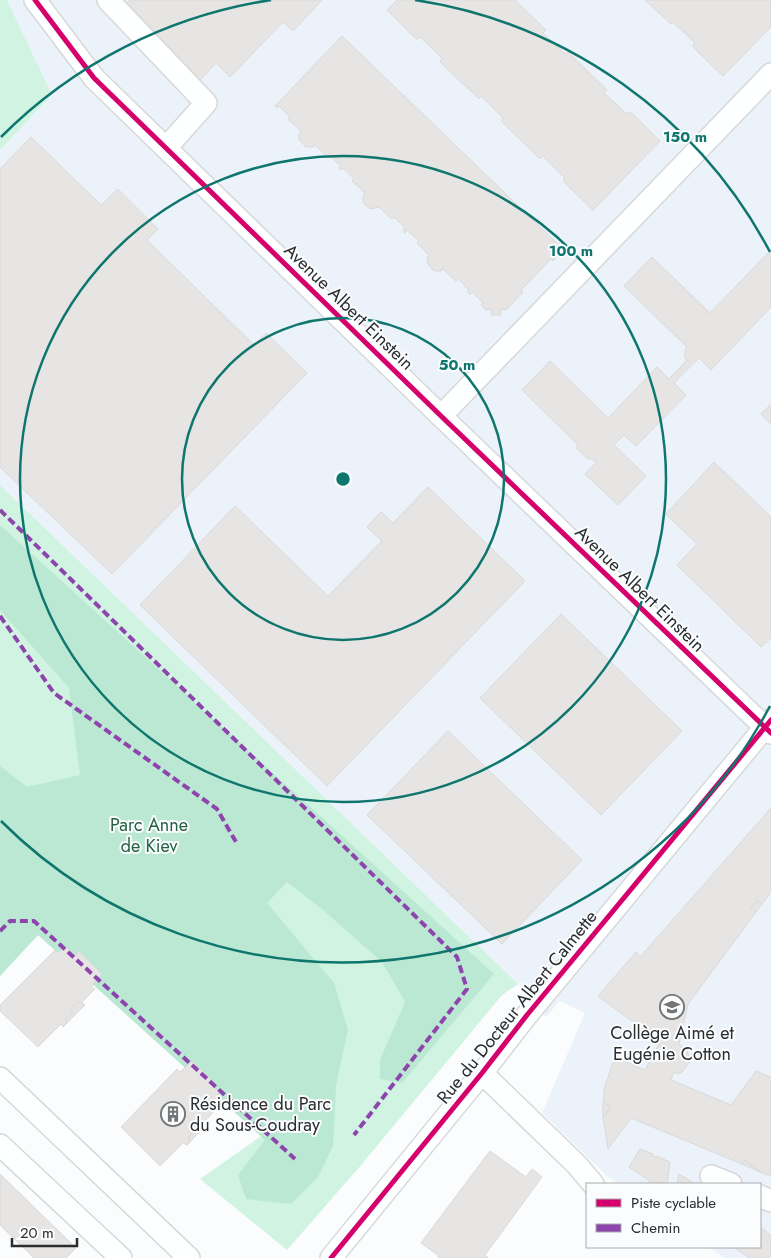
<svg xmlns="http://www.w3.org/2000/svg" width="771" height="1258" viewBox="0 0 771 1258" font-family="Jost,sans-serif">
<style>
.built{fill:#ecf2fa}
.green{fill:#d0f3e2}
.forest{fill:#bbe8d3}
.building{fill:#e6e5e4;stroke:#dad9d9}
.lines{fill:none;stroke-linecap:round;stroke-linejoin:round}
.minor-casing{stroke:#d7d8d9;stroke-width:24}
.minor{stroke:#feffff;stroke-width:21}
.quiet{stroke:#8e44ad;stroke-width:4;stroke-dasharray:8 4;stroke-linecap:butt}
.cycleway-casing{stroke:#fafcfe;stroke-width:8}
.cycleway{stroke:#d6006c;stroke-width:5}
.ring{fill:none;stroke:#0f766e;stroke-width:2.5}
.labels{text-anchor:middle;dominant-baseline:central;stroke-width:4;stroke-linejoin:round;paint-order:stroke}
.street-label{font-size:18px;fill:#2a2c2e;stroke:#fafcfe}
.park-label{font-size:18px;fill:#246046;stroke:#fafcfe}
.poi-label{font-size:18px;fill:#2a2c2e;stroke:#fafcfe}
.centre{fill:#0f766e;stroke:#fafcfe;stroke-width:2.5}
.ring-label{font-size:15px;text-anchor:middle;font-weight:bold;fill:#0f766e;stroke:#fafcfe;stroke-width:4;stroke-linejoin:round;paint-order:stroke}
</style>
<rect width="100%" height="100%" fill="#fbfcfd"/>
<polygon class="built" points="7,0 771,0 771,1258 725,1258 708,1247 760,1247 760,1184 619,1184 608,1177 542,1113 585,1013 560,1001 546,1017 518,984 0,485 0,150 52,95"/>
<g class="green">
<polygon points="0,0 7,0 52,95 0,150"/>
<polygon points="0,485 518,984 502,995 362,1164 287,1250 200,1179 264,1134 38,935 0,976"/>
</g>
<polygon class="forest" points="0,525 494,974 402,1083 380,1079 380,1060 405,1002 382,962 322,909 287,882 267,903 334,983 348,1030 336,1085 333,1146 318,1177 291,1204 246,1199 238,1175 265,1140 38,935 0,976 0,766 27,787 80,775 69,688 0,610"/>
<g class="building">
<polygon points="130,0 322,0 293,31 283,22 230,77 216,63 200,80 157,38 159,36 126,4"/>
<polygon points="397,0 515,0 542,26 546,30 543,33 565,54 568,52 572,56 603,86 607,90 604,93 627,114 629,112 634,115 660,141 593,210 566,184 563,180 565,178 543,156 540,159 536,155 505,125 501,121 503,118 481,96 479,99 475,95 443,65 440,61 442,58 420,37 417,39 413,36 387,10"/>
<polygon points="645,0 771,0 771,27 723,76 696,50 693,46 695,43 673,22 671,24"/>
<polygon points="342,36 564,250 553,261 551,259 521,290 523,292 506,310 501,309 501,315 491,315 491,309 486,310 481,305 483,303 472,292 470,295 467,292 469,290 458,279 456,281 443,269 441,271 434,271 428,264 427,258 429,255 417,243 419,241 407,230 405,233 403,230 405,228 394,217 391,219 379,207 370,209 363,203 363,196 365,193 352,181 354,179 343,168 341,170 339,168 341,166 329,155 327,157 315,145 313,147 306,147 299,140 299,133 301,131 288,119 290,117 279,106 277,108 275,106"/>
<polygon points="31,137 101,205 118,189 158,229 147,240 254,345 266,333 307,373 112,574 0,467 0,169"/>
<polygon points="771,250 771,307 711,370 699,358 674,383 686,395 636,446 624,435 614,445 646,476 618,505 585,474 596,463 593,459 588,459 577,449 577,444 522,390 550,361 608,418 657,367 669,379 687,360 685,358 685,349 687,347 624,286 652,257 710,313"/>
<polygon points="771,404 771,424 761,414"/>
<polygon points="714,462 771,517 771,638 761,647 677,565 697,544 666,514"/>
<polygon points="428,487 525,581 327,786 140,605 235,506 328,596 382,541 367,527 381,512 393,523"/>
<polygon points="561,614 682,731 601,815 480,698"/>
<polygon points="448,731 582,860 502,944 367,815"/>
<polygon points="771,808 771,892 762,904 757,901 751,908 756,912 688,1004 679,1044 687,1050 690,1061 683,1071 678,1074 674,1072 671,1080 731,1105 756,1071 771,1077 771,1176 760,1172 745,1160 742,1164 631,1118 608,1149 603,1117 611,1107 603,1102 605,1086 615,1057 645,1070 660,1042 598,996 636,952 640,957"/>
<polygon points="757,901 762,904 756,912 751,908"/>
<polygon points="65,946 75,956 79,951 102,974 91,986 95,989 82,1002 85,1005 84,1006 78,1001 70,1009 73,1012 65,1019 67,1022 64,1026 63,1027 61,1024 38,1047 0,1011 0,1005 55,950 58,953"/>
<polygon points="78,1001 84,1006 64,1026 67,1022 65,1019 73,1012 70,1009"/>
<polygon points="192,1061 215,1084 212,1086 219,1092 217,1094 220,1098 214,1104 217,1108 205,1121 207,1123 206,1125 200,1119 193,1128 195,1130 188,1138 190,1140 187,1145 183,1143 160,1166 121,1127 177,1069 180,1072"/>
<polygon points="603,1102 611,1107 603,1117"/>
<polygon points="200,1119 206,1125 187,1145 190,1140 188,1138 195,1130 193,1128"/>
<polygon points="640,1149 653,1154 652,1156 656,1157 656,1156 670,1162 667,1184 654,1184 629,1167"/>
<polygon points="490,1151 526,1177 532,1169 542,1177 485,1255 488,1258 438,1258 439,1256 421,1243"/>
<polygon points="745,1160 760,1172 742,1164"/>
<polygon points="0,1174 76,1248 66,1258 34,1258 0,1225"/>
<polygon points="679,1174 695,1184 677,1184"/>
<polygon points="760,1227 771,1235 771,1255 769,1258 750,1258 733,1247 760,1247"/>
</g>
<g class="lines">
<defs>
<g id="minor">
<polyline points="35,0 94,78 441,416 771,733"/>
<polyline points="108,0 206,103 166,148"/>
<polyline points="441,416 771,74"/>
<polyline points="482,1073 577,1165 593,1184"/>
<polyline points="0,1078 189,1258"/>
<polyline points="0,1145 121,1258"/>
<polyline points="711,1176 731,1184"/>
<polyline points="760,1196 771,1201"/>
<polyline points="331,1258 482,1073 527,1015 771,720"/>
</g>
</defs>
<use href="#minor" class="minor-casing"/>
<use href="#minor" class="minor"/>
<g class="quiet">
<polyline points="0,510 457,957 467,989 354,1135"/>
<polyline points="0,616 54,693 217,809 236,842"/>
<polyline points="0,931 10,921 34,921 295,1159"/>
</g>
<defs>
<g id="cycleway">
<polyline points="35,0 94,78 441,416 771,733"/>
<polyline points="331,1258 482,1073 527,1015 771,720"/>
</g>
</defs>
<use href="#cycleway" class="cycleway-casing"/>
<use href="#cycleway" class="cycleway"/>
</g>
<g class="ring">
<circle cx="343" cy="479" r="161"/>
<circle cx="343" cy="479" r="323"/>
<path d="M770 706A484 484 0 0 1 1 821M1 137A484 484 0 0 1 271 0M415 0A484 484 0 0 1 770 252"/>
</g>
<defs>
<symbol id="school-ring" viewBox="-11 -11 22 22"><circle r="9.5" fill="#fafcfe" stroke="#737576" stroke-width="1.5"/><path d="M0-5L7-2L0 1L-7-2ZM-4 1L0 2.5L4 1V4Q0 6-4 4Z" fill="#737576"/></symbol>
<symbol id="building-ring" viewBox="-11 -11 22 22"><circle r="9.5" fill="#fafcfe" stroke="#737576" stroke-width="1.5"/><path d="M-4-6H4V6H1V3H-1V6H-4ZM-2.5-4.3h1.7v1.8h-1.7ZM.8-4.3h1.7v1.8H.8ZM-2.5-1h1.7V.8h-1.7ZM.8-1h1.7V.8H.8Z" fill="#737576"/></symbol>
</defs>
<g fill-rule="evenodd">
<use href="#school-ring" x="658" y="993" width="28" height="28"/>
<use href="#building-ring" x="159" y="1100" width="28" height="28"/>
</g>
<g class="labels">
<g class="street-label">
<text transform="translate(349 307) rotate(44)">Avenue Albert Einstein</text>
<text transform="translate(640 589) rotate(44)">Avenue Albert Einstein</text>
<text transform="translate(517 1007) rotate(-51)">Rue du Docteur Albert Calmette</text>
</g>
<g class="park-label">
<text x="149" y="825">Parc Anne<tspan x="149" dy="21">de Kiev</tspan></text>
</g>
<g class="poi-label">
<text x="672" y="1033">Collège Aimé et<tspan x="672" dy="21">Eugénie Cotton</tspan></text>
<text x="190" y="1104" text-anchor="start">Résidence du Parc<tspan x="190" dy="21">du Sous-Coudray</tspan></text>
</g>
</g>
<circle cx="343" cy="479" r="8" class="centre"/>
<g class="ring-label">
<text x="685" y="142">150 m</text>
<text x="571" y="256">100 m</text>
<text x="457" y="370">50 m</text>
</g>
<rect x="586" y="1183" width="175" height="65" fill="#fafcfe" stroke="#a7a9ab"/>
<rect x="596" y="1199" width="25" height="8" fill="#d6006c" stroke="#a7a9ab"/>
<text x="631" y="1208" font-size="15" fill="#2a2c2e">Piste cyclable</text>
<rect x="596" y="1224" width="25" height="8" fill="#8e44ad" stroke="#a7a9ab"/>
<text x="631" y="1233" font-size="15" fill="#2a2c2e">Chemin</text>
<path d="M12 1238v8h65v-8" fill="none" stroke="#2a2c2e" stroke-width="2.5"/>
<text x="20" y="1238" font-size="15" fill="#2a2c2e" stroke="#fafcfe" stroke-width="4" paint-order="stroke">20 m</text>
</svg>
